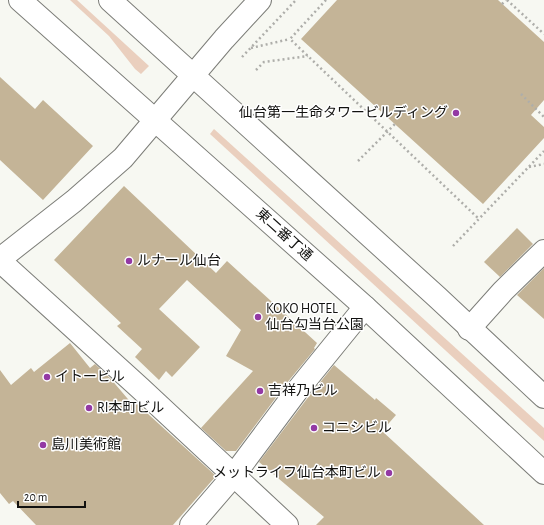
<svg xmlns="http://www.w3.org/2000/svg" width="544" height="525" viewBox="0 0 544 525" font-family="'Alegreya Sans','Noto Sans JP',sans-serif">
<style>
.green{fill:#eacfbe}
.building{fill:#c4b497}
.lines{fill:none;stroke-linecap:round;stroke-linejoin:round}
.minor-casing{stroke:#7c7d78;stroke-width:24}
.highway-casing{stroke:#7c7d78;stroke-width:24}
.path{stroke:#aeaeaa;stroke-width:2.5;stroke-dasharray:2 3;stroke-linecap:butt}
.minor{stroke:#fff;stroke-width:22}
.highway{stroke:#fff;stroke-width:22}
.poi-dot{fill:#9339a4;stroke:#fff;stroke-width:1.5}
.labels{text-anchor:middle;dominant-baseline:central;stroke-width:3;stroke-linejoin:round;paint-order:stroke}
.poi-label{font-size:14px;fill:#11110f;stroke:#fff;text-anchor:start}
.street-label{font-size:14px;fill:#11110f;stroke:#fff}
</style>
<rect width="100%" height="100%" fill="#f7f8f2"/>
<g class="green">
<polygon points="70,0 77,0 149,66 141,74 135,69 109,36"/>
<polygon points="214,129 544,428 544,441 210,134"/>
</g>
<g class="building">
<polygon points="337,0 498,0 544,42 544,100 531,115 544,127 544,138 483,204 301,39"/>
<polygon points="0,77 35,109 43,100 93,146 43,200 0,160"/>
<polygon points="124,186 216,273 227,261 317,343 314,348 315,349 286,384 236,451 226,451 201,428 253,371 226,356 241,330 187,280 159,309 200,347 172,377 166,371 159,380 135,357 142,349 117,326 121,323 54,260"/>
<polygon points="517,228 533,244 500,277 484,262"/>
<polygon points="544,268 544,319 517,295"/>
<polygon points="70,343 90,368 95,364 110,378 133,405 136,403 216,476 173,525 36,525 13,501 9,504 0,493 0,370 11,385 31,368 34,372"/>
<polygon points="334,365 375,400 376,398 396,415 382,431 484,525 316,525 324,517 259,462 306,400"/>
</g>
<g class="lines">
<defs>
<g id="minor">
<polyline points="0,259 74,201 123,158 224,39 260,0"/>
<polyline points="0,261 140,388 287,525"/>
<polyline points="469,329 503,291 544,251"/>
<polyline points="191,525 234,475 296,392 365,307"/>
</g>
<g id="highway">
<polyline points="20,0 365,307 544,473"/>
<polyline points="110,0 437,297 544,397"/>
</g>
</defs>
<use href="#minor" class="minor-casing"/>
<use href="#highway" class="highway-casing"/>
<g class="path">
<polyline points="326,0 290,39 479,219"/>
<polyline points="507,0 544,34"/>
<polyline points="502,4 506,0"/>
<polyline points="251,48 290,39"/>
<polyline points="242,57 296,0"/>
<polyline points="256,70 264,62 308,56"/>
<polyline points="521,94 544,117"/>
<polyline points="358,161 395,124"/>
<polyline points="529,167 544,164"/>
<polyline points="453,246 544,151"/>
</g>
<use href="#minor" class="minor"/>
<use href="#highway" class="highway"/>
</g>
<g class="poi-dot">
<circle cx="456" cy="113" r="4"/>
<circle cx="129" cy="261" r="4"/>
<circle cx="258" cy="317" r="4"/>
<circle cx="47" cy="377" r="4"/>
<circle cx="260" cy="391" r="4"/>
<circle cx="89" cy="408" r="4"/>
<circle cx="314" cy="428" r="4"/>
<circle cx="43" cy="445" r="4"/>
<circle cx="389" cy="473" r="4"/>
</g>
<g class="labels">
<g class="poi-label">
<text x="448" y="113" text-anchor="end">仙台第一生命タワービルディング</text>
<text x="137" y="261">ルナール仙台</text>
<text x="266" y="309">KOKO HOTEL<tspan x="266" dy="16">仙台勾当台公園</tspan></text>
<text x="55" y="377">イトービル</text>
<text x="268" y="391">吉祥乃ビル</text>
<text x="97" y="408">RI本町ビル</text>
<text x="322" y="428">コニシビル</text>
<text x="51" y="445">島川美術館</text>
<text x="381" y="473" text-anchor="end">メットライフ仙台本町ビル</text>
</g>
<g class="street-label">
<text transform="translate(284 235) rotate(42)">東二番丁通</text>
</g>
</g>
<path d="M18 501v6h67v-6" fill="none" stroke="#11110f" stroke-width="2"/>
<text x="24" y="501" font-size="12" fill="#11110f" stroke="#ffffff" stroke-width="3" paint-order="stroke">20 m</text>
</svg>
